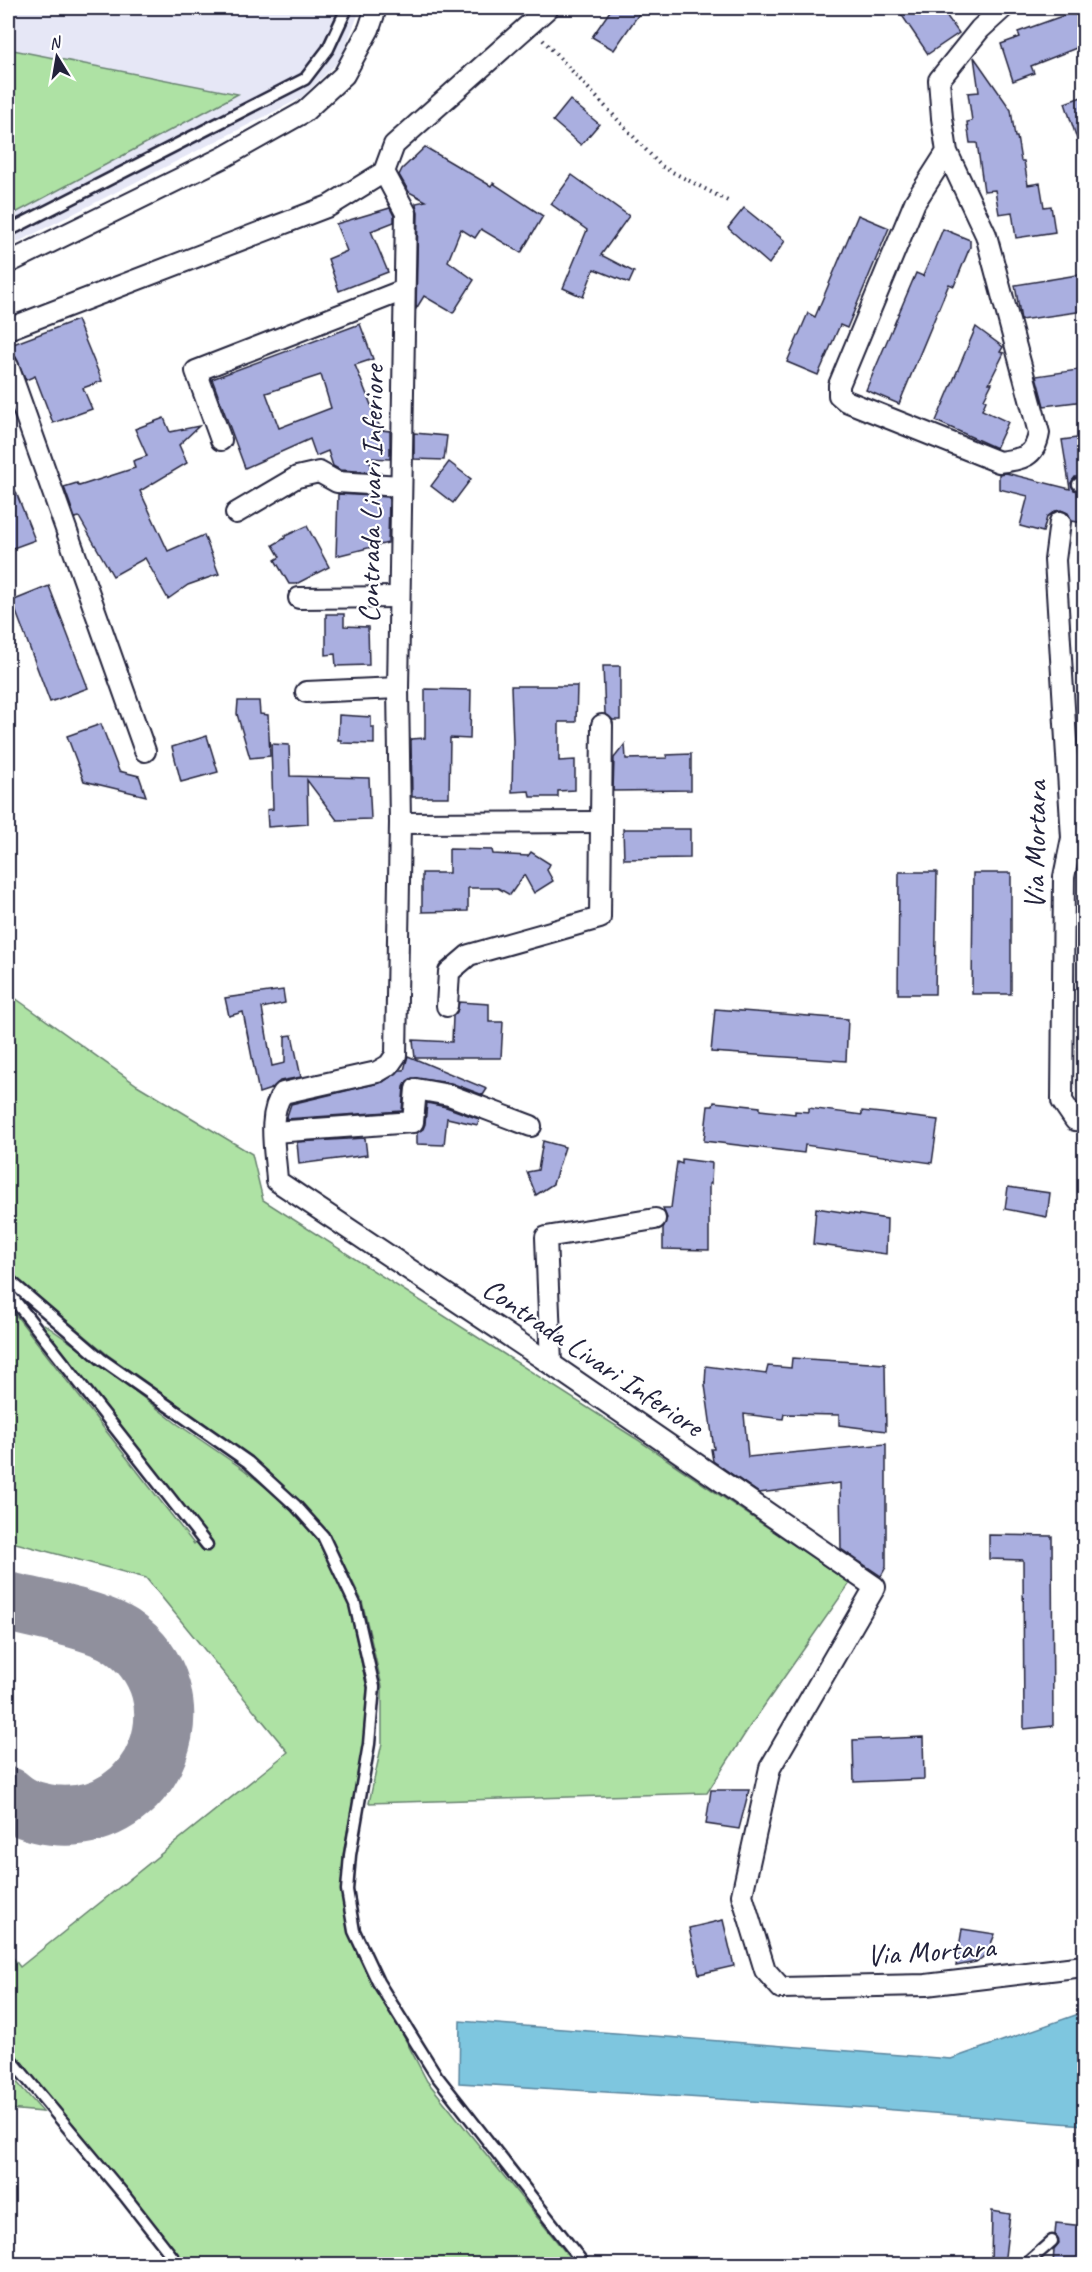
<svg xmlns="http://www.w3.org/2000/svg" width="1092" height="2272" viewBox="0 0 1092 2272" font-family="Caveat,sans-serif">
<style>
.built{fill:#e6e7f6}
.green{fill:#aee2a4;stroke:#688270;stroke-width:1.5}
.water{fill:#7ec6df;stroke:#59849d;stroke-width:1.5}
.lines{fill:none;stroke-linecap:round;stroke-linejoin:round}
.taxiway{stroke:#90909d;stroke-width:60}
.building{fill:#aaafe0;stroke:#22223b;stroke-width:1.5;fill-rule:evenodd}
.service-casing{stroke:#22223b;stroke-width:15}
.minor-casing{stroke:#22223b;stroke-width:24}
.path{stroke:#22223b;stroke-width:4;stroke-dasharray:1.5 4.5;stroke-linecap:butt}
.service{stroke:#fff;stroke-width:10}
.minor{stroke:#fff;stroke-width:20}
.labels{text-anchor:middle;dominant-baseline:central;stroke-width:4.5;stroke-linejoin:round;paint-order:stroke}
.street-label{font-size:30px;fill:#22223b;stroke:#fff}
</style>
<rect width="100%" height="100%" fill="#fff"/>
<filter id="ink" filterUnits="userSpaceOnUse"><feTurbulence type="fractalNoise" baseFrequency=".0167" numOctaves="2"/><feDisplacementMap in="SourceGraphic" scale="12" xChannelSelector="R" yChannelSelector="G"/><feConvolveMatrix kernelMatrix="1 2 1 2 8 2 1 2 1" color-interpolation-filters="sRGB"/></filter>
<g filter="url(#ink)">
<polygon class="built" points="8,8 361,8 340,60 301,98 8,247"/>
<g class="green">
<polygon points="8,49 238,94 8,217"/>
<polygon points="8,993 137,1085 252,1154 263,1200 635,1438 850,1583 750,1726 707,1793 369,1803 382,1743 382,1686 362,1601 329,1534 253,1458 108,1355 8,1271"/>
<polygon points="8,1305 194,1544 205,1534 45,1333 42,1327 44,1324 88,1355 176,1423 243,1469 292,1508 319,1539 349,1605 367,1688 363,1745 343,1855 342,1891 350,1934 427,2081 575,2264 183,2264 8,2047 8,1951 20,1967 288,1752 146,1578 8,1541"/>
<polygon points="8,2072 43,2112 8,2109"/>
</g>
<polygon class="water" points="1084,2012 1084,2125 882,2109 459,2083 460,2021 951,2059"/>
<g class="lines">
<path class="taxiway" d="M8 1602C36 1609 98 1620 121 1636 206 1694 156 1826 53 1815 38 1813 19 1808 8 1797"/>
</g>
<g class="building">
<polygon points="612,8 643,8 614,50 592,37"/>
<polygon points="897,8 941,8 959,33 928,54"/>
<polygon points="1084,8 1084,45 1031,66 1034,73 1013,81 1001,44 1020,37 1018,32"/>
<polygon points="974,57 1011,110 1015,137 1017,137 1021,161 1024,161 1028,185 1040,183 1044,207 1051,206 1055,232 1016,238 1012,212 999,214 995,190 984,191 977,143 970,143 967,122 972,121 968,93 979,92"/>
<polygon points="1084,96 1084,150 1081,151 1065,103"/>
<polygon points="570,100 599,124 581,145 553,121"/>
<polygon points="425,147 491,186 493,183 543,216 521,253 481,229 475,238 461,229 448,261 474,280 453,313 424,296 416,309 418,213 416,205 416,203 426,201 409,192 399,175 402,169"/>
<polygon points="572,175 629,216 601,255 634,272 629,283 594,269 583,297 563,288 587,230 551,204"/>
<polygon points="390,208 394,216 394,222 371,231 388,272 339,291 328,259 347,251 336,224"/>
<polygon points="744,208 785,241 769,264 728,228"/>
<polygon points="858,215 889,228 847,328 840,325 818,375 787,362 808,313 815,317"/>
<polygon points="943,229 970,240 970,247 954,286 949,284 899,404 866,390 916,273 923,276"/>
<polygon points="1084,274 1084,311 1021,320 1015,285"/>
<polygon points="77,320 102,381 83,388 92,409 53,423 35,376 26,380 16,357 8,354 8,346"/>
<path d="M360 324 373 359 355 365 381 430 390 431V459L368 458 374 472 340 470 333 466 328 451 316 456 310 439 245 468 212 379ZM321 375 331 408 279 428 266 393Z"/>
<polygon points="976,327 1003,347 1000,352 1004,353 989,383 992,383 984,399 986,401 982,410 1008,422 996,448 936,421"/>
<polygon points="1084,369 1084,401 1044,406 1036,376"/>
<polygon points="164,418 170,432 199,426 179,445 187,463 140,491 168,551 204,535 219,574 188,585 168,599 145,558 113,576 79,517 75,518 64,487 77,483 79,486 135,468 133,461 147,456 135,429"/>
<polygon points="414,433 447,436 444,460 414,459"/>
<polygon points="1084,437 1084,477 1075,477 1071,483 1074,490 1084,492 1084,523 1072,521 1068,513 1061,510 1055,511 1047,517 1043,532 1020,526 1028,496 999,489 999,474 1006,473 1070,489 1062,440"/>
<polygon points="449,462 471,479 453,503 431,486"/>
<polygon points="8,472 35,540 8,550"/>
<polygon points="338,494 389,497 388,543 336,556"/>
<polygon points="307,526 329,567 296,584 289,584 275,560 280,557 273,545 285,538 285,536"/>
<polygon points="49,586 88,688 50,702 12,601"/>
<polygon points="326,614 344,614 344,626 368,627 369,665 336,666 335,654 326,655"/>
<polygon points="603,666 620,666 620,720 613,720 605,714"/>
<polygon points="511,686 577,686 576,722 559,722 559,761 575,760 575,790 558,791 558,797 530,797 529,791 512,792 513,741"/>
<polygon points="425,689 471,690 470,739 450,738 449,797 412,797 411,739 425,738"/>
<polygon points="238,701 259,701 260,714 268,715 270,756 250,758 237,714"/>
<polygon points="339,715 371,717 371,727 374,727 374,744 341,743 341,740 338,740"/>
<polygon points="101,724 119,771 139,776 146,796 84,781 67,736"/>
<polygon points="207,736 218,772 181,782 172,747"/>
<polygon points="271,744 289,745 290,776 369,778 371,819 337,820 307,780 308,824 268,827 267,810 273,809"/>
<polygon points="625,744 626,759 667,758 666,755 691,754 691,790 613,791 614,758"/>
<polygon points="623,829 690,829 690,858 624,859"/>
<polygon points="449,849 492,850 493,854 528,856 531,852 550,864 547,870 553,881 534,893 524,875 510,895 498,888 468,888 468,911 422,912 422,873 449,873"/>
<polygon points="899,872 937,872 935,994 898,994"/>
<polygon points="973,873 1011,873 1011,994 972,994"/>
<polygon points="283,990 285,1003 262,1008 272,1066 285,1063 285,1036 292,1035 301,1077 280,1081 271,1089 259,1093 243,1012 229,1016 225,998"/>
<polygon points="459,1002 489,1004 489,1022 503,1022 501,1058 415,1058 413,1040 452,1042 453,1016 457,1012"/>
<polygon points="715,1009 848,1019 846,1061 711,1052"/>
<polygon points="408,1056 487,1089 483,1095 451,1083 412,1078 407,1081 404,1087 402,1111 286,1119 291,1104 383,1082 400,1070 404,1070"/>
<polygon points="714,1102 760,1107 760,1110 795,1114 795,1111 809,1112 809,1108 862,1115 862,1111 881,1113 938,1120 932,1163 805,1145 804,1153 704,1141 708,1106 713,1106"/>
<polygon points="427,1103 446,1107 479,1119 478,1125 447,1118 444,1145 417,1144 417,1133 423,1129 425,1124"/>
<polygon points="365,1138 367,1155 299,1164 297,1142"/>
<polygon points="543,1141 565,1147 553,1184 536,1195 527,1172 538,1170"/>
<polygon points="682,1159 712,1163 711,1184 709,1184 709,1250 663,1249 663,1228 667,1218 663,1208 671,1208 677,1162 682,1164"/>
<polygon points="1008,1187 1050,1193 1047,1217 1005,1209"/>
<polygon points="816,1208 887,1219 886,1254 813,1244"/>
<polygon points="792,1358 885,1364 886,1431 839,1425 839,1415 784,1414 783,1419 744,1414 748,1457 886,1444 886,1567 881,1576 841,1549 840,1483 759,1493 713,1461 711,1449 714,1449 705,1385 706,1366 766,1374 768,1366 791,1368"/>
<polygon points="989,1535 1052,1536 1053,1726 1024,1729 1023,1560 989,1559"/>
<polygon points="923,1737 924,1779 854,1782 853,1740"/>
<polygon points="711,1790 749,1790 739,1829 706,1824"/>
<polygon points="723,1920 734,1966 699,1974 689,1928"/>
<polygon points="962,1929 995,1934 988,1951 982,1958 976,1962 956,1966"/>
<polygon points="992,2211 1010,2214 1004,2265 991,2265"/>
<polygon points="1056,2223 1084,2226 1084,2265 1053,2265 1054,2249 1059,2243 1055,2234"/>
</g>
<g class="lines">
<defs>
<g id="service">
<polyline points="8,231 305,79 328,49 347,8"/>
<polyline points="1078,484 1084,485"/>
<polyline points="8,1279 101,1359 248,1462 296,1506 323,1536 355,1604 374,1687 369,1744 350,1855 347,1890 354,1931 378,1982 436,2075 584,2264"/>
<polyline points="8,1292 207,1545"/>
<polyline points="8,2056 124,2195 178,2264"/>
<polyline points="1026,2264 1052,2241"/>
</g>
<g id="minor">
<path d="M947 152 915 202 839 385V395L846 401 999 462C1021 459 1035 458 1039 433L986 235 947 152 942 118 939 80 980 29 1003 8"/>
<polyline points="384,172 406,213 398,688 400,823 600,822"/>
<polyline points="8,263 224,157 304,112 344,75 369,29 376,8"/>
<polyline points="8,329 329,206 384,172 394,145 548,8"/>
<polyline points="8,366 145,751"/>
<polyline points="221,440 196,371 404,290"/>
<polyline points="236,513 297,477 319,472 337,482 401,486"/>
<polyline points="1060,522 1055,560 1072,838 1064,877 1062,1101 1075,1120 1084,1121"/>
<polyline points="299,598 399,597"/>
<polyline points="306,692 398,688"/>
<path d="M400 823 396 1055 389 1065 377 1072 283 1093C266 1115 276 1155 277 1181L551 1364 875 1587 770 1768 742 1895 765 1970 781 1988 926 1985 1084 1966"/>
<polyline points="447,1006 449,972 469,955 600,918 602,725"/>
<polyline points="274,1132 413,1122 416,1089 449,1095 531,1126"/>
<polyline points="551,1364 546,1237 655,1219"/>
</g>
</defs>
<use href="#service" class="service-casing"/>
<use href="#minor" class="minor-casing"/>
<polyline class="path" points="543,40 661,166 728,201"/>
<use href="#service" class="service"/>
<use href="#minor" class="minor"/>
</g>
</g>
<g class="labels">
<g class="street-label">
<text transform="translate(371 494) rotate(-89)">Contrada Livari Inferiore</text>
<text transform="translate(1035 845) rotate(-89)">Via Mortara</text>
<text transform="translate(593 1357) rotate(34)">Contrada Livari Inferiore</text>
<text transform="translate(931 1951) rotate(-4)">Via Mortara</text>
</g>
</g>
<rect width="1092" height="2272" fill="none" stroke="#fff" stroke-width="30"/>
<rect x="15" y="15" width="1062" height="2242" fill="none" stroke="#22223b" stroke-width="2" filter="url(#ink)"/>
<g transform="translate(57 57) rotate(349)" stroke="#ffffff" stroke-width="4.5" paint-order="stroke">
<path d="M0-4.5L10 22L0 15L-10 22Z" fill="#22223b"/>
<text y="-9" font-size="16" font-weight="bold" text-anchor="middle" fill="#22223b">N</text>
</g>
</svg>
